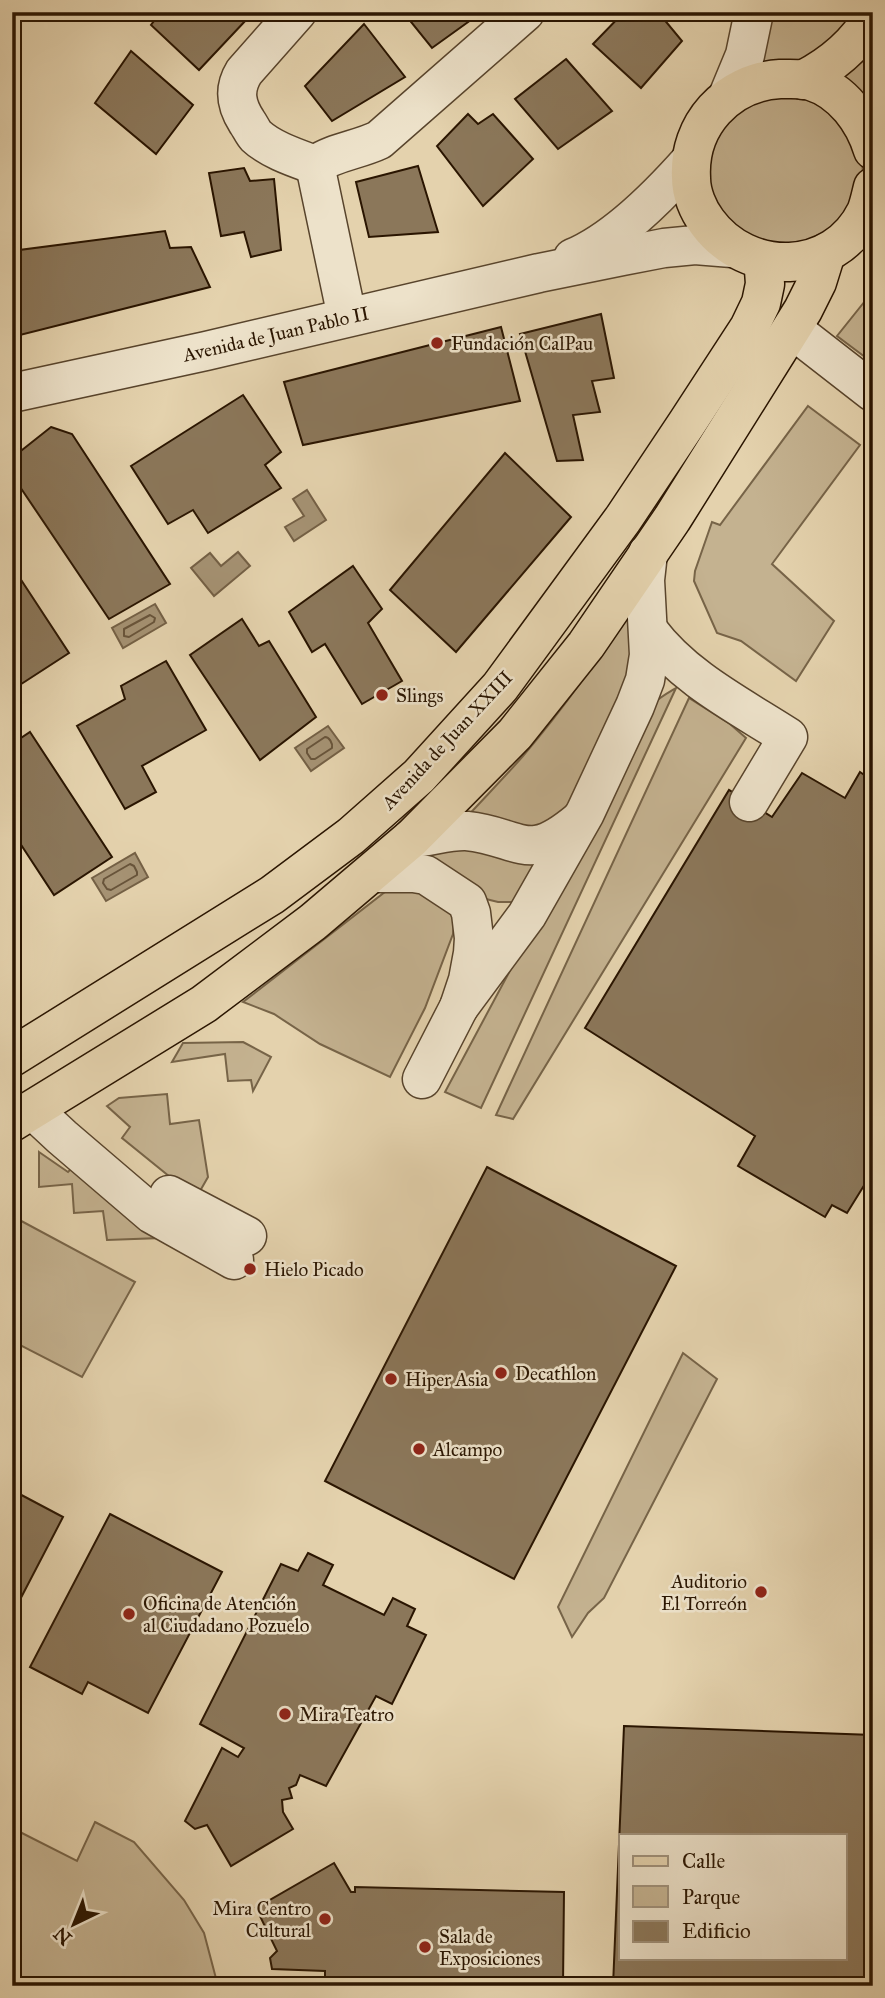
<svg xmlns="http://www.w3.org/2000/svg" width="885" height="1998" viewBox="0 0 885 1998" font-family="'IM FELL Great Primer',serif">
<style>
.green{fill:#c4b290;stroke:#776448;stroke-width:2}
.water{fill:#a59273;stroke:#746045;stroke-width:2}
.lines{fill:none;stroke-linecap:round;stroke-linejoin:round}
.shore{stroke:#68543a;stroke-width:2}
.building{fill:#8b775a;stroke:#2a1501;stroke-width:2;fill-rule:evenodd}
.minor-casing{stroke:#58442c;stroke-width:41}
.major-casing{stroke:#2a1501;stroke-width:41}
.minor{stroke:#ede2ca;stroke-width:38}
.major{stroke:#e4d2ad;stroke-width:38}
.poi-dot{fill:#8f2418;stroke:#ede2ca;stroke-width:2.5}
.labels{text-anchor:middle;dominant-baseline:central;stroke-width:5;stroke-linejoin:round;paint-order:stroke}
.street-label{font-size:19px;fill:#2a1501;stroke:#ede2ca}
.poi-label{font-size:19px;fill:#2a1501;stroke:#ede2ca;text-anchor:start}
</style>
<rect width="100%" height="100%" fill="#e4d2ad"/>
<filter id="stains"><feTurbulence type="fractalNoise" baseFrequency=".00286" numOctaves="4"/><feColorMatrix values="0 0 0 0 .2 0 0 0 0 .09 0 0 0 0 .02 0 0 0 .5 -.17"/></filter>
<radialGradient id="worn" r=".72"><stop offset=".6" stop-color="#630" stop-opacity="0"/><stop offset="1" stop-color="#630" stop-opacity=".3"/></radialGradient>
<g class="green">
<polygon points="769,12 856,12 823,51 797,66 753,71"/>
<polygon points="873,46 873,111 838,77"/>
<polygon points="767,90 828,103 862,155 863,177 859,197 818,244 756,247 709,206 705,143 715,125"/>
<polygon points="873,291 873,363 837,336"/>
<polygon points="808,406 860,445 772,564 834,621 796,681 741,641 717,633 694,581 695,571 712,522 720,525"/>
<path d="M634 602 637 640 627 676 583 795 545 830 464 820C483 799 504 778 523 756 564 708 601 656 634 602Z"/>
<path d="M676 688 481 1108 445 1092 642 724C651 702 656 700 676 688Z"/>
<polygon points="689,698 730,724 746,738 513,1119 496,1115"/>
<polygon points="439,845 557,852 515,902 498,902 482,898 422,863"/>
<polygon points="405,882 455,915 453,934 425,1008 390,1077 320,1044 274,1014 243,1002 394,885"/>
<polygon points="243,1042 271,1057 253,1091 251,1080 228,1081 225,1054 172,1062 183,1043"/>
<polygon points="167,1094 170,1124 199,1120 208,1177 196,1198 122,1138 130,1127 107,1106 119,1098"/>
<polygon points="39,1152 68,1172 77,1163 160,1238 107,1240 103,1211 74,1213 72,1184 39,1187"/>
<polygon points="12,1216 135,1282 82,1377 12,1341"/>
<polygon points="683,1353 717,1379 604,1598 588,1613 572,1637 558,1607"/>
<polygon points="95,1822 134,1842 184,1900 204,1933 218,1986 12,1986 12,1828 77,1861"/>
</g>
<g class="water">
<polygon points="307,490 326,520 294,541 285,527 304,516 293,499"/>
<polygon points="238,552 250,566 214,596 191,568 210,553 221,566"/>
<polygon points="155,604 166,623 123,648 112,628"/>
<polygon points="328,726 344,748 311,771 295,748"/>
<polygon points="135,853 148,877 106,901 92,878"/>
</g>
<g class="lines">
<g class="shore">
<polygon points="150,615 155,618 154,622 129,637 124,636 124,629"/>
<path d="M325 737C329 737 333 743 332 748L315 759H311L307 753V749Z"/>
<polygon points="130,864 134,866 137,872 137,875 111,890 107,889 103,883 104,879"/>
</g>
</g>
<g class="building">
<polygon points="161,12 239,12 247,19 199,70 151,25"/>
<polygon points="403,12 482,12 432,48"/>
<polygon points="624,12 658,12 682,41 641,88 593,44"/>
<polygon points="364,24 405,77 332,121 305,86"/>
<polygon points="131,51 193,105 156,154 95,103"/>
<polygon points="566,59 612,111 558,149 515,99"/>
<polygon points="468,114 478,124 493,114 533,159 483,206 437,146"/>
<polygon points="418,166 438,232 369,237 356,182"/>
<polygon points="244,168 250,181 274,179 281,250 251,257 244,232 221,236 209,173"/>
<polygon points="165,231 170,248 191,247 210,287 12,337 12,251"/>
<polygon points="601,314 614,378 592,381 600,412 573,415 583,460 557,461 520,334"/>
<polygon points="501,327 520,401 303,445 284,382"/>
<polygon points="243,395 281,452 265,465 281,488 208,533 193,510 168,524 131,466"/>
<polygon points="51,427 72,434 170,584 109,619 12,475 12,458"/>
<polygon points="505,453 571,517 456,652 390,590"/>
<polygon points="12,566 69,653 12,690"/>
<polygon points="353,566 382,609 368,623 402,681 362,704 325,644 312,652 289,612"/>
<polygon points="242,619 259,646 269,641 316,717 260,760 190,655"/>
<polygon points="166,661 206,730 142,766 156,792 125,809 77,726 125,699 121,686"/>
<polygon points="30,732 112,857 54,895 12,831 12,744"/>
<polygon points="860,772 873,781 873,1171 847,1213 832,1205 825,1217 738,1166 755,1136 585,1028 729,790 772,817 802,773 845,798"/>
<polygon points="487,1167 676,1266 514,1579 325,1481"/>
<polygon points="12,1490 63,1517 12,1615"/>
<polygon points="110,1514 222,1572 148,1713 88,1682 82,1694 30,1667"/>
<polygon points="308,1553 333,1565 323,1585 384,1615 393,1598 415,1609 407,1626 426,1635 392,1704 376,1696 326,1786 300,1775 296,1785 289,1788 292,1798 282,1800 283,1812 293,1829 231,1866 207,1825 195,1829 185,1821 222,1748 238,1757 244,1748 200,1724 281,1564 298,1571"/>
<path d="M624 1726 873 1735V1986H613ZM621 1835H845V1958H621Z"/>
<polygon points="334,1863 351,1892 355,1892 355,1887 564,1892 563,1986 325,1986 325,1971 272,1969 270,1958 277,1951 256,1908"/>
</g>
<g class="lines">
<defs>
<g id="minor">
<path d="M297 12 244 72C233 90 236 105 247 122 250 126 253 133 256 136 271 150 296 158 315 165 334 152 358 150 379 140L525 12"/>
<polyline points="728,96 745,55 754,12"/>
<polyline points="315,165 347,317"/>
<path d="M573 258C616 240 660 195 691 160"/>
<polyline points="792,329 873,392"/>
<polyline points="12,393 206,351 539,273 623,256 664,248 695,245 732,248"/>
<path d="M649 631C684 678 740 706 788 737L749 802"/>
<path d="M412 838C430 837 449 830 467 831 522 837 526 865 579 821"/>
<polyline points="372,873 414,873 426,875 467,902 471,913 474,938 473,953 468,980 459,1007 422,1079"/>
<polyline points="459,1007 527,915 585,813 635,706 645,680 649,655 645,580 648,553"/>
<polyline points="33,1110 62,1137 152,1214 234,1260"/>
<polyline points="169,1195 247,1236"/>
</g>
<g id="major">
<path d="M803 80C832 65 857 44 873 16"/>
<path d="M873 150C864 121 843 91 811 81 802 78 790 79 780 79 727 82 688 125 691 178 691 193 698 210 707 222 747 277 834 277 866 212 869 205 871 195 873 187"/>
<polyline points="12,1057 272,895 351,836 419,776 500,687 623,519 687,423 749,328 761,303 765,284 764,270 761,260"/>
<polyline points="12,1122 204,1004 313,922 412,838 515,734 586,645 672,519 803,310 817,282 826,253"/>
</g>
</defs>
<use href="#minor" class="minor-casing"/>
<use href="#major" class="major-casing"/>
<use href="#minor" class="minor"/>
<use href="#major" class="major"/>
</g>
<g class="poi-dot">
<circle cx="437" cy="343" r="7"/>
<circle cx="382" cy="695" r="7"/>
<circle cx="250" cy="1269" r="7"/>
<circle cx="501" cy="1373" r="7"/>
<circle cx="391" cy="1379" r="7"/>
<circle cx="419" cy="1449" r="7"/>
<circle cx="761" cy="1592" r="7"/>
<circle cx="129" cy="1614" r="7"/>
<circle cx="285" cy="1714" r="7"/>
<circle cx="325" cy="1919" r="7"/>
<circle cx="425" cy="1947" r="7"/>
</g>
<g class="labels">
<g class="street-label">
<text transform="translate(276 334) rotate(-13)">Avenida de Juan Pablo II</text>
<text transform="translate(447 740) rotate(-47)">Avenida de Juan XXIII</text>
</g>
<g class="poi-label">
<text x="451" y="343">Fundación CalPau</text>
<text x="396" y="695">Slings</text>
<text x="264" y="1269">Hielo Picado</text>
<text x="515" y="1373">Decathlon</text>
<text x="405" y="1379">Hiper Asia</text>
<text x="433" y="1449">Alcampo</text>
<text x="747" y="1581" text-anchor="end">Auditorio<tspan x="747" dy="22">El Torreón</tspan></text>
<text x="143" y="1603">Oficina de Atención<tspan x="143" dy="22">al Ciudadano Pozuelo</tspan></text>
<text x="299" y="1714">Mira Teatro</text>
<text x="311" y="1908" text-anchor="end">Mira Centro<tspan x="311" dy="22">Cultural</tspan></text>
<text x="439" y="1936">Sala de<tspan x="439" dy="22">Exposiciones</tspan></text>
</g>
</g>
<rect width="885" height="1998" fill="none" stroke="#e4d2ad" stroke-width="42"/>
<rect x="14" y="14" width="857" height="1970" fill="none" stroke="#2a1501" stroke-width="3.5"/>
<rect x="21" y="21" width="843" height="1956" fill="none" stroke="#2a1501" stroke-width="2"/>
<rect x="619" y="1834" width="228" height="126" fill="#ede2ca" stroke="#9f907a" stroke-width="2"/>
<rect x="633" y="1856" width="35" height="10" fill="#e4d2ad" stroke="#9f907a" stroke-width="2"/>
<text x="682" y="1868" font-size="21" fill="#2a1501">Calle</text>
<rect x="633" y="1886" width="35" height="21" fill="#c4b290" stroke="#9f907a" stroke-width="2"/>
<text x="682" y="1904" font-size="21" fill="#2a1501">Parque</text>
<rect x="633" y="1921" width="35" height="21" fill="#8b775a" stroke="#9f907a" stroke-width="2"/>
<text x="682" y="1938" font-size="21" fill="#2a1501">Edificio</text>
<g transform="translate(74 1924) rotate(223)" stroke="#ede2ca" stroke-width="5" paint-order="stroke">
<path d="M0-5L12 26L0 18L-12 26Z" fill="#2a1501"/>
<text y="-10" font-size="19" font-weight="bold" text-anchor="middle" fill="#2a1501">N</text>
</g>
<rect width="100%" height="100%" filter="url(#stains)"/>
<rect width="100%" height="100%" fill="url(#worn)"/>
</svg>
